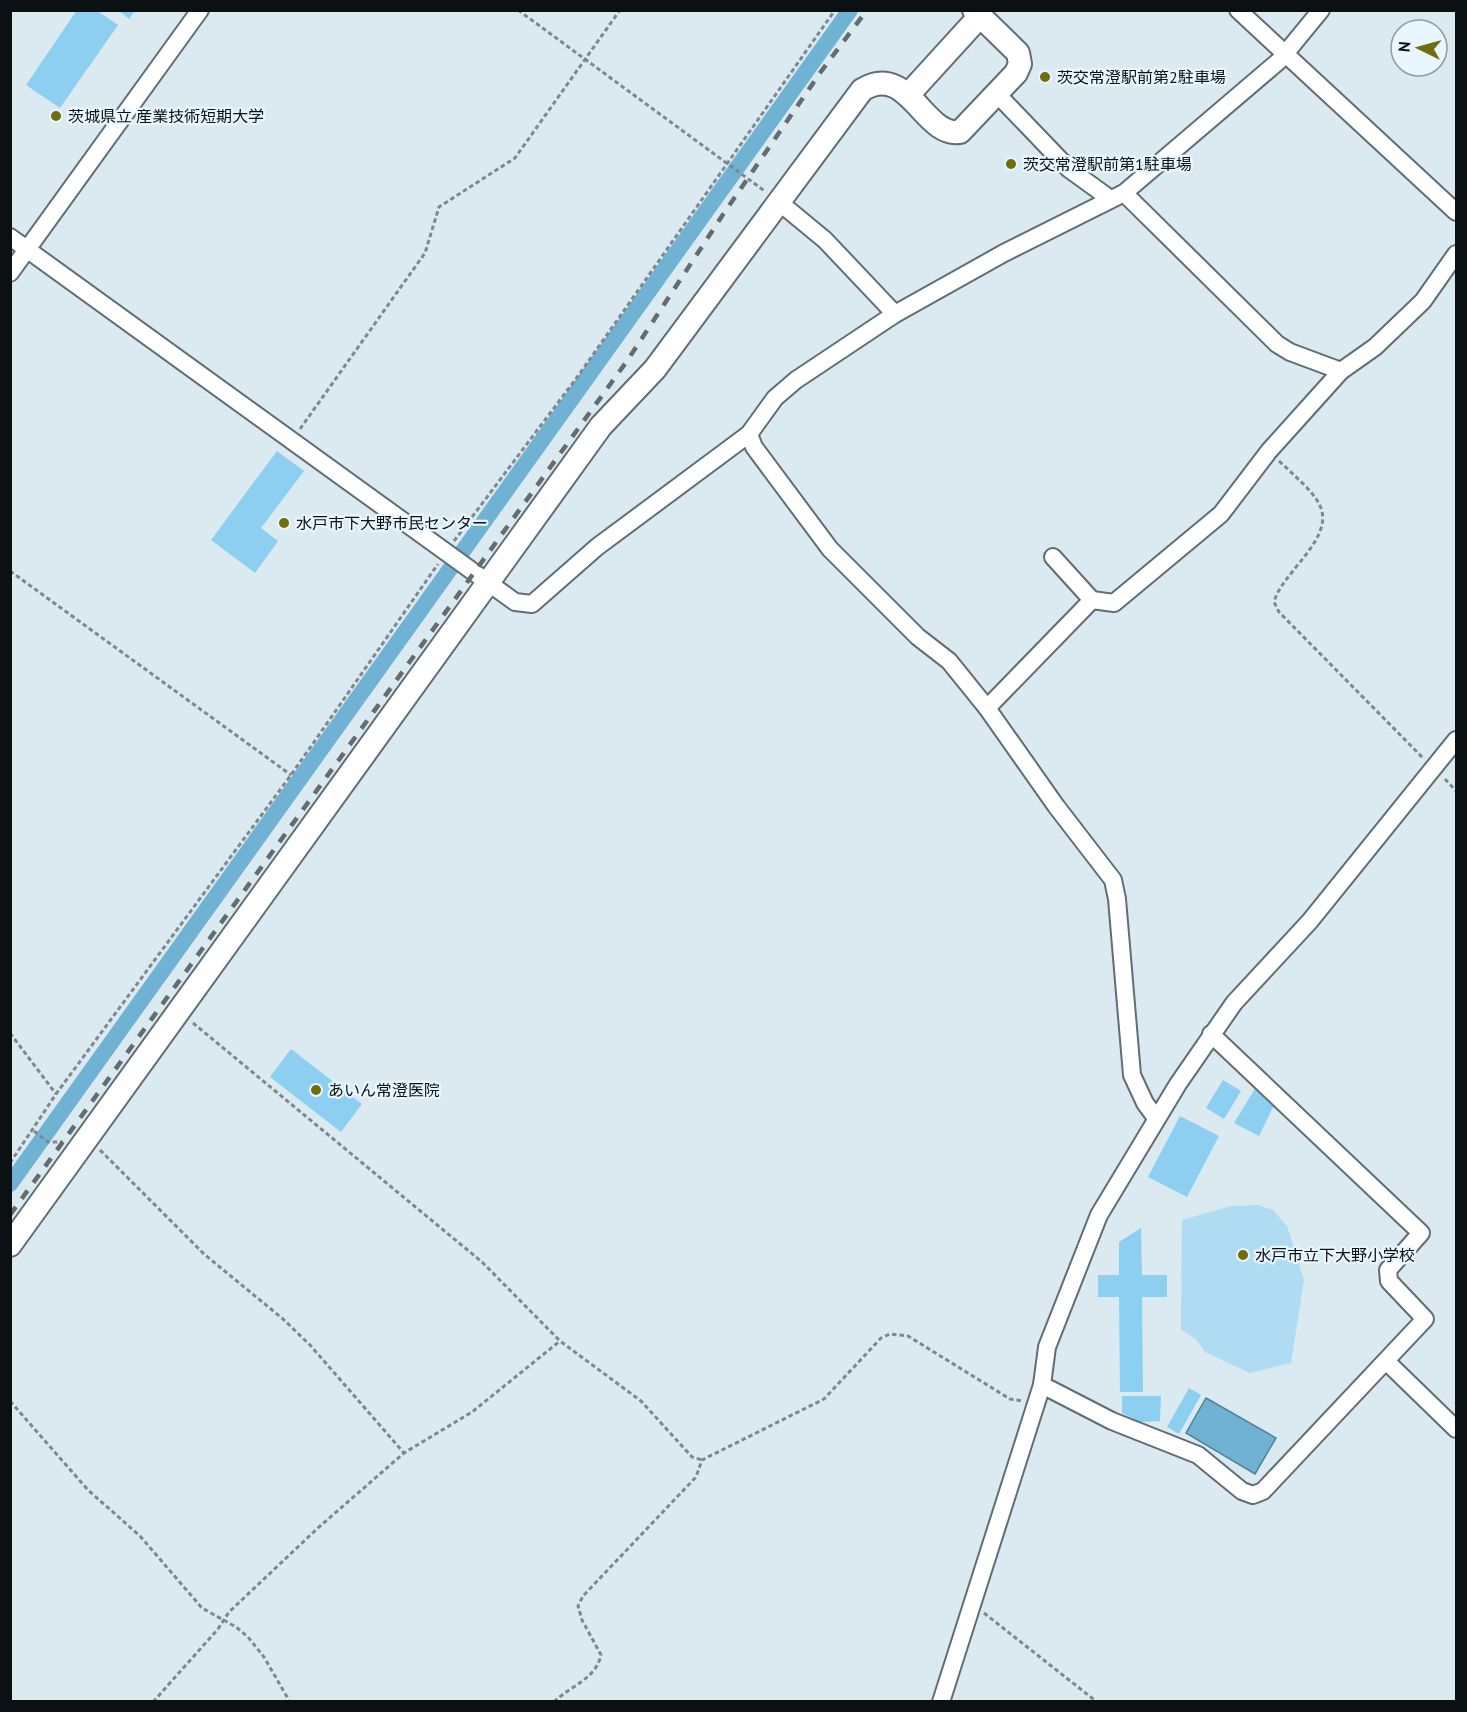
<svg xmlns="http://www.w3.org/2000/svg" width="1467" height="1712" viewBox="0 0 1467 1712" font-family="'PT Sans','Noto Sans JP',sans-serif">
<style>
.green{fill:#afdbf3}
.water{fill:#6fb2d3;stroke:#518199;stroke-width:1.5}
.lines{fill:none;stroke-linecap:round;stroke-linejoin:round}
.canal{stroke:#6fb2d3;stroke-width:16}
.building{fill:#8ccff1}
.street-casing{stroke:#606d74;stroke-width:20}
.secondary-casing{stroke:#606d74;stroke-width:26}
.path{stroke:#7e888e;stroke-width:3;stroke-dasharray:4.5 3;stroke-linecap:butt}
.street{stroke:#fff;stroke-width:16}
.secondary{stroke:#fff;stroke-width:22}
.rail{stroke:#636c71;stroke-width:4.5;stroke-dasharray:10 10;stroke-linecap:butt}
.poi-dot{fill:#6f6d0c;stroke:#e8f6ff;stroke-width:2}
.labels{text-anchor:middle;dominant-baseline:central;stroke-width:4.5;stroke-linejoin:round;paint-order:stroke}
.poi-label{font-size:16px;fill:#0b1013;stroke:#e8f6ff;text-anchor:start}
</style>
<rect width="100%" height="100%" fill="#dbe9f1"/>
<polygon class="green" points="1258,1205 1273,1210 1287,1226 1304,1280 1291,1363 1250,1373 1205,1352 1196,1339 1181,1330 1182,1220 1231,1206"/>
<polygon class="water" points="1206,1398 1276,1438 1255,1474 1186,1433"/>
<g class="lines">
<polyline class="canal" points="10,1184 850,10"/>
</g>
<g class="building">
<polygon points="77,10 96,10 118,25 60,108 26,85"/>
<polygon points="118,10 135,10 129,19"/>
<polygon points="277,451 304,471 261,528 278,541 255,573 211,540"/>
<polygon points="291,1049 362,1104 341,1132 270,1077"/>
<polygon points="1223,1080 1241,1091 1224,1119 1206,1108"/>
<polygon points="1256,1087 1264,1093 1264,1098 1274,1105 1259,1136 1234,1123"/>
<polygon points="1180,1116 1219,1136 1187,1197 1148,1177"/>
<polygon points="1141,1228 1142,1275 1167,1275 1167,1297 1142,1297 1143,1392 1120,1392 1119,1297 1098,1297 1098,1275 1119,1275 1119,1242"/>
<polygon points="1189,1388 1201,1395 1179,1434 1167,1427"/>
<polygon points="1122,1396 1161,1396 1160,1421 1140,1422 1122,1413"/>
</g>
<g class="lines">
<defs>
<g id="street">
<polyline points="1238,10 1456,212"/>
<polyline points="997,94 1069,169 1109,198"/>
<polyline points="1124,193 1277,344 1290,352 1341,371"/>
<polyline points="779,202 825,240 895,314 796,380 775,398 749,434 754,447 830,549 918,637 949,661 987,708 1056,806 1113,880 1117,899 1132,1075 1145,1103 1156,1118"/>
<polyline points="10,237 515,602 532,604 597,547 749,434"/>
<polyline points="10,273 200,10"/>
<polyline points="895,314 1004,253 1124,193 1280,60 1321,10"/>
<polyline points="1053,557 1092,600 1114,603 1221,514 1269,451 1341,371 1375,347 1423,301 1456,254"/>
<polyline points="987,708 1092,600"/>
<polyline points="1386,1361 1456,1429"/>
<polyline points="1042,1385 1112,1421 1198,1455 1242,1491 1253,1495 1263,1491 1425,1319 1389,1281 1388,1270 1421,1233 1211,1034"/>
<polyline points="941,1702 1042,1385 1047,1347 1099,1215 1178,1084 1234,1003 1310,921 1456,740"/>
</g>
<g id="secondary">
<polyline points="908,95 980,16"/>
<path d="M10 1245 601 426 655 369 862 90C908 61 924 138 960 132L1016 73 1020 64 1018 53 974 10"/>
</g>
</defs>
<use href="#street" class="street-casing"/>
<use href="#secondary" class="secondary-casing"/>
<g class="path">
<polyline points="518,10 766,192"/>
<polyline points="300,429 425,253 439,207 515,158 620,10"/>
<path d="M1279 461C1325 504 1341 514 1296 567 1287 579 1278 588 1274 602L1279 612 1423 758"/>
<polyline points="454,541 578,376 835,10"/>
<polyline points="10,571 291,775"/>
<polyline points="1445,779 1456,791"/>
<polyline points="193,1023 482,1262 560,1341 641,1401 692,1457 702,1460"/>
<polyline points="10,1033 56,1094"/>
<polyline points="34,1131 48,1142 63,1142"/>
<polyline points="100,1150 204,1254 283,1319 310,1345 404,1453"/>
<polyline points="10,1163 56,1094 291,775 438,564"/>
<polyline points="10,1401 88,1490 140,1536 202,1608 236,1627 248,1637 264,1657 290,1702"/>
<polyline points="984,1613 1097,1702"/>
<polyline points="153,1702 218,1629 229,1612 319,1527 404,1453 472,1412 560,1341"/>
<path d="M554 1702C570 1686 596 1679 601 1655L582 1620 578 1606 583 1596 696 1477 702 1460 824 1399 881 1338 890 1334 908 1336 1010 1399 1023 1401"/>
</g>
<use href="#street" class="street"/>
<use href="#secondary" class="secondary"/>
<polyline class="rail" points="10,1215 627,361 724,213 820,73 867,10"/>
</g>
<g class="poi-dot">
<circle cx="1045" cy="77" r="6"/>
<circle cx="56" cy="116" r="6"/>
<circle cx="1011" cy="164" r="6"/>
<circle cx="284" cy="523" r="6"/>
<circle cx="316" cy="1090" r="6"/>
<circle cx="1243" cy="1255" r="6"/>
</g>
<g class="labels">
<g class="poi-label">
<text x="1057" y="77">茨交常澄駅前第2駐車場</text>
<text x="68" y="116">茨城県立 産業技術短期大学</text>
<text x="1023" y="164">茨交常澄駅前第1駐車場</text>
<text x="296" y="523">水戸市下大野市民センター</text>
<text x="328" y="1090">あいん常澄医院</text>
<text x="1255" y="1255">水戸市立下大野小学校</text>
</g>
</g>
<rect width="1467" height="1712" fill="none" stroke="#0b1013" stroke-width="24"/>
<g transform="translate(1419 48) rotate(275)"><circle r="28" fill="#e8f6ff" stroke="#909aa1" stroke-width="1.5"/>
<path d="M0-4.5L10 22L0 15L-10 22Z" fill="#6f6d0c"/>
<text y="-9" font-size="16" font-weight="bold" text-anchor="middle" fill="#0b1013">N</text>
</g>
</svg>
